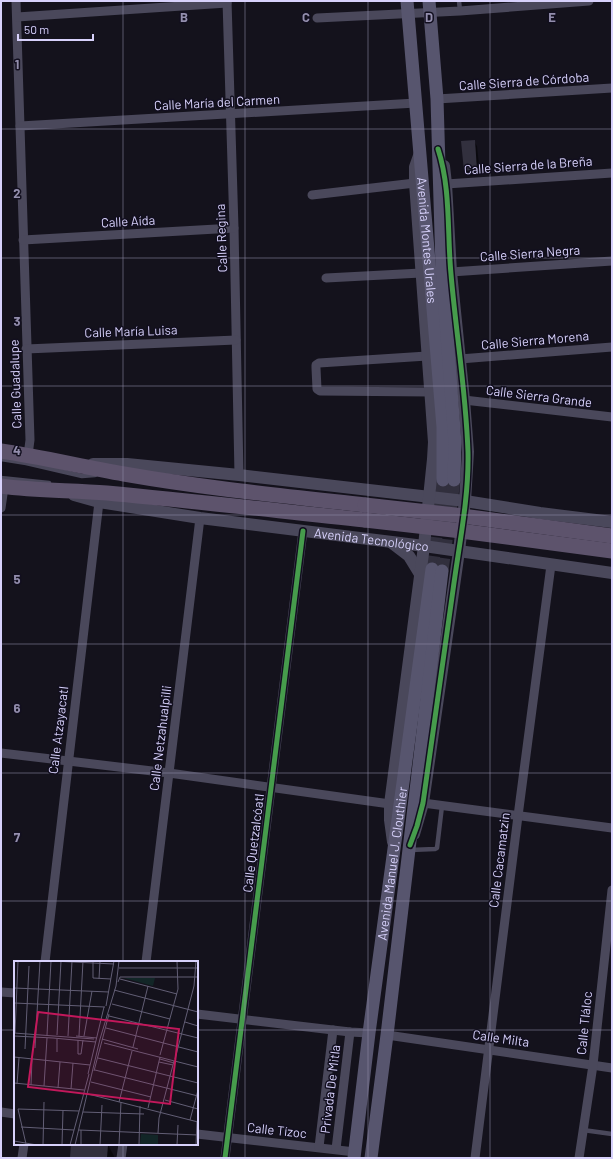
<svg xmlns="http://www.w3.org/2000/svg" width="613" height="1159" viewBox="0 0 613 1159" font-family="Barlow,sans-serif">
<style>
.shadow{fill:#0007}
.building{fill:#32303e}
.lines{fill:none;stroke-linecap:round;stroke-linejoin:round}
.secondary-tunnel{stroke:#312f3d;stroke-width:13;stroke-dasharray:13 6;stroke-linecap:butt}
.service{stroke:#4a485b;stroke-width:4.5}
.minor{stroke:#4a485b;stroke-width:9}
.tertiary{stroke:#4a485b;stroke-width:12}
.secondary{stroke:#57556e;stroke-width:13}
.primary{stroke:#5d536c;stroke-width:15}
.primary-bridge{stroke:#5d536c;stroke-width:15}
.cycleway-casing{stroke:#120f1f;stroke-width:8}
.cycleway{stroke:#469c4c;stroke-width:5}
.grid{fill:none;stroke:#938ead;stroke-width:1;stroke-opacity:0.55}
.labels{text-anchor:middle;dominant-baseline:central;stroke-width:3;stroke-linejoin:round;paint-order:stroke}
.street-label{font-size:13px;fill:#d7d1fb;stroke:#120f1f}
.inset-road{fill:none;stroke:#625e75;stroke-width:1}
.view{fill:#c2185b;fill-opacity:0.15;stroke:#c2185b;stroke-width:2}
.inset-edge{fill:none;stroke:#d7d1fb;stroke-width:2}
.grid-label{font-size:13px;text-anchor:middle;font-weight:bold;fill:#938ead;stroke:#120f1f;stroke-width:3;stroke-linejoin:round;paint-order:stroke}
</style>
<rect width="100%" height="100%" fill="#14121c"/>
<g class="shadow">
<polygon points="474,141 477,146 480,175 468,176 465,171 462,142"/>
<polygon points="72,1144 108,1145 114,1156 114,1158 71,1158"/>
</g>
<g class="building">
<polygon points="475,140 477,170 464,171 461,141"/>
<polygon points="71,1144 108,1145 107,1158 70,1158"/>
</g>
<g class="lines">
<g class="secondary-tunnel">
<polyline points="432,569 443,480"/>
<polyline points="442,571 454,480"/>
</g>
<g class="service">
<polyline points="459,1 460,11"/>
<polyline points="1,459 26,463 82,476 95,475"/>
<polyline points="1,478 49,483"/>
<polyline points="410,850 435,849 437,848 442,806"/>
<polyline points="583,1130 612,1134"/>
</g>
<g class="minor">
<polyline points="16,1 30,440 28,455"/>
<polyline points="227,1 234,228 239,475"/>
<polyline points="17,17 227,3"/>
<polyline points="317,18 460,11 589,1"/>
<polyline points="437,99 612,88"/>
<polyline points="20,126 416,103"/>
<polyline points="446,184 612,173"/>
<polyline points="312,195 415,183"/>
<polyline points="23,240 234,228"/>
<polyline points="451,272 612,261"/>
<polyline points="326,278 421,273"/>
<polyline points="26,349 236,340"/>
<polyline points="427,356 319,363 316,365 316,368 317,389 320,391 430,392"/>
<polyline points="460,359 612,347"/>
<polyline points="464,400 612,417"/>
<polyline points="1,508 4,487"/>
<polyline points="1,753 169,773 390,804"/>
<polyline points="423,803 612,828"/>
<polyline points="45,962 99,502"/>
<polyline points="146,962 200,518"/>
<polyline points="1,992 15,993"/>
<polyline points="197,1014 350,1032 369,1033"/>
<polyline points="387,1035 612,1068"/>
<polyline points="1,1112 15,1114"/>
<polyline points="197,1134 355,1152"/>
<polyline points="319,1147 333,1030"/>
<polyline points="336,1149 350,1032"/>
<polyline points="22,1158 24,1144"/>
<polyline points="121,1158 123,1144"/>
<polyline points="225,1158 303,531"/>
<polyline points="475,1158 518,816 551,565"/>
<polyline points="579,1158 593,1065 612,890"/>
</g>
<g class="tertiary">
<polyline points="93,464 127,464 239,475 465,501 540,513 612,522"/>
<path id="s1" d="M74 495 99 502 200 518 424 546 612 573"/>
<polyline points="392,543 409,556 420,574"/>
<polyline points="414,834 423,803 459,551 465,501 468,452 464,400 451,272 446,184 444,166"/>
<polyline points="393,842 390,820 390,804 424,546 433,459 434,442 415,183 415,167 420,153"/>
</g>
<g class="secondary">
<path id="s2" d="M407 1 443 427V480"/>
<polyline points="429,1 437,99 442,268 455,443 454,480"/>
<path id="s3" d="M354 1158 369 1033 432 569"/>
<polyline points="371,1158 387,1035 442,571"/>
</g>
<g class="primary">
<path d="M1 451C42 457 83 467 124 474 204 488 284 496 365 505"/>
<path d="M1 486C36 491 72 490 107 493 193 501 279 511 365 520"/>
</g>
<g class="primary-bridge">
<polyline points="365,505 455,515 612,536"/>
<polyline points="365,520 453,530 612,551"/>
</g>
<defs>
<g id="cycleway">
<path d="M410 845 417 826 423 803C433 732 443 661 453 590 459 545 469 497 468 452 466 392 456 333 451 274 447 232 451 189 438 149"/>
<polyline points="225,1158 303,531"/>
</g>
</defs>
<use href="#cycleway" class="cycleway-casing"/>
<use href="#cycleway" class="cycleway"/>
</g>
<path class="grid" d="M123 1V962M245 1V1158M368 1V1158M490 1V1158M1 129H612M1 258H612M1 386H612M1 515H612M1 644H612M1 773H612M1 901H612M1 1030H15M197 1030H612M123 1144V1158"/>
<g class="labels">
<g class="street-label">
<text transform="translate(524 81) rotate(-4)">Calle Sierra de Córdoba</text>
<text transform="translate(217 102) rotate(-3)">Calle María del Carmen</text>
<text transform="translate(528 165) rotate(-4)">Calle Sierra de la Breña</text>
<text transform="translate(128 221) rotate(-3)">Calle Aída</text>
<text transform="translate(221 238) rotate(-92)">Calle Regina</text>
<text stroke="none"><textPath href="#s2" startOffset="240">Avenida Montes Urales</textPath></text>
<text transform="translate(530 253) rotate(-4)">Calle Sierra Negra</text>
<text transform="translate(131 331) rotate(-2)">Calle María Luisa</text>
<text transform="translate(535 340) rotate(-5)">Calle Sierra Morena</text>
<text transform="translate(15 384) rotate(-92)">Calle Guadalupe</text>
<text transform="translate(539 396) rotate(7)">Calle Sierra Grande</text>
<text stroke="none"><textPath href="#s1" startOffset="301">Avenida Tecnológico</textPath></text>
<text transform="translate(58 730) rotate(-83)">Calle Atzayacatl</text>
<text transform="translate(160 738) rotate(-83)">Calle Netzahualpilli</text>
<text transform="translate(253 843) rotate(-83)">Calle Quetzalcóatl</text>
<text transform="translate(499 860) rotate(-83)">Calle Cacamatzin</text>
<text stroke="none"><textPath href="#s3" startOffset="297">Avenida Manuel J. Clouthier</textPath></text>
<text transform="translate(584 1023) rotate(-84)">Calle Tláloc</text>
<text transform="translate(501 1038) rotate(8)">Calle Milta</text>
<text transform="translate(330 1089) rotate(-83)">Privada De Mitla</text>
<text transform="translate(277 1130) rotate(6)">Calle Tízoc</text>
</g>
</g>
<g transform="translate(14 961)">
<rect width="184" height="184" fill="#14121c"/>
<path d="M110 17H141L139 25ZM127 173 144 174V184H126Z" fill="#122627"/>
<path class="inset-road" d="M38 0 100 3M79 0V17L97 18M105 7H184M85 18 86 0M106 18 163 33M104 21 106 16H184M0 27 95 31M100 29 184 51M0 42 91 46M98 43 156 58M92 45 100 0M95 55 184 77M171 61 184 65M92 67 184 91M0 72 80 78M1 72 4 0M33 74 37 0M43 74 47 0M0 75 39 77M54 75 58 0M62 75 83 77M65 75 69 0M70 75 78 30M39 77 82 81M43 78V91M88 78 124 88M64 79V93H67L69 79M90 82 184 106M119 86 134 25M21 87 26 0M11 88 15 5M146 94 164 28 163 0M0 96 76 104M84 97 184 122M146 98 160 102M161 98 180 25 182 0M145 101 159 104M81 109 184 135M80 110 95 53M74 113 90 46M77 121 137 136M0 122 70 129M3 123 5 97M17 124 18 98M30 125 33 77M44 127 46 101M57 128 59 102M74 133 184 161M151 139 184 148M105 141 118 90M134 147 146 96M69 151 130 153M176 159 184 129M7 166 60 169M65 169 184 174M144 172 145 157 160 100M0 180 23 184M12 183 4 148 65 150M29 184 30 141M48 184 49 149M56 184 75 113M61 184 86 78 102 25 105 0M67 184V169M86 184 88 144M105 184 107 141M125 184 126 145M163 184 164 164M182 184 183 160"/>
<path class="view" d="M24 51 165 68 156 143 14 126Z"/>
<rect width="184" height="184" class="inset-edge"/>
</g>
<g class="grid-label">
<text x="184" y="22">B</text>
<text x="306" y="22">C</text>
<text x="429" y="22">D</text>
<text x="552" y="22">E</text>
<text x="17" y="69">1</text>
<text x="17" y="198">2</text>
<text x="17" y="326">3</text>
<text x="17" y="455">4</text>
<text x="17" y="584">5</text>
<text x="17" y="713">6</text>
<text x="17" y="842">7</text>
</g>
<rect width="613" height="1159" fill="none" stroke="#d7d1fb" stroke-width="4"/>
<path d="M18 34v6h75v-6" fill="none" stroke="#d7d1fb" stroke-width="2"/>
<text x="24" y="34" font-size="12" fill="#d7d1fb" stroke="#120f1f" stroke-width="3" paint-order="stroke">50 m</text>
</svg>
